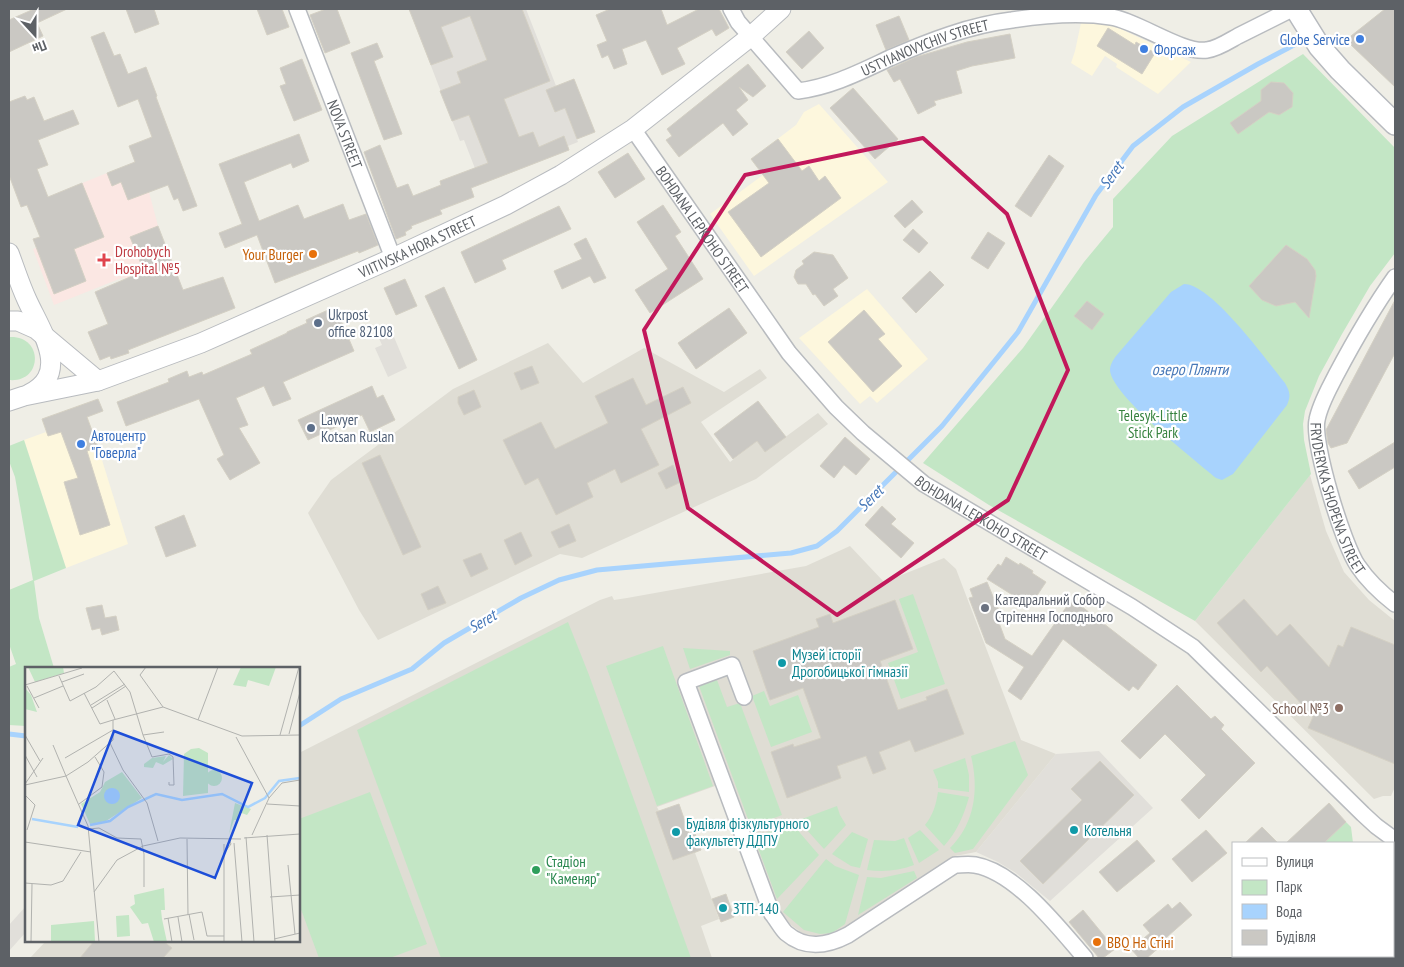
<svg xmlns="http://www.w3.org/2000/svg" width="1404" height="967" viewBox="0 0 1404 967" font-family="'PT Sans Narrow',sans-serif">
<style>
.commercial{fill:#fdf7dd}
.industrial{fill:#e1dfda}
.education{fill:#dfddd4}
.medical{fill:#fbe7e3}
.green{fill:#c3e6c5}
.water{fill:#a8d3fd}
.lines{fill:none;stroke-linecap:round;stroke-linejoin:round}
.stream{stroke:#a8d3fd;stroke-width:5}
.building{fill:#cac8c3;stroke:#d4d0c4}
.minor-casing{stroke:#b8bbbf;stroke-width:18}
.tertiary-casing{stroke:#b8bbbf;stroke-width:21}
.secondary-casing{stroke:#b7babf;stroke-width:24}
.minor{stroke:#fff;stroke-width:15}
.tertiary{stroke:#fff;stroke-width:19}
.secondary{stroke:#fff;stroke-width:21}
.marked{fill:none;stroke:#c2185b;stroke-width:4;stroke-linejoin:round}
.shop-dot{fill:#3f7fe0;stroke:#fff;stroke-width:2}
.food-dot{fill:#e8710a;stroke:#fff;stroke-width:2}
.health-dot{fill:#e0444e;stroke:#fff;stroke-width:2}
.service-dot{fill:#5c6f8a;stroke:#fff;stroke-width:2}
.worship-dot{fill:#6b7280;stroke:#fff;stroke-width:2}
.culture-dot{fill:#0f9aa8;stroke:#fff;stroke-width:2}
.education-dot{fill:#8d6e63;stroke:#fff;stroke-width:2}
.leisure-dot{fill:#2e9e5b;stroke:#fff;stroke-width:2}
.labels{text-anchor:middle;dominant-baseline:central;stroke-width:4.5;stroke-linejoin:round;paint-order:stroke}
.shop-label{font-size:15px;fill:#366cbe;stroke:#fff;text-anchor:start}
.street-label{font-size:15px;fill:#5d6166;stroke:#fff}
.health-label{font-size:15px;fill:#be3a42;stroke:#fff;text-anchor:start}
.food-label{font-size:15px;fill:#c56008;stroke:#fff;text-anchor:end}
.service-label{font-size:15px;fill:#4e5e75;stroke:#fff;text-anchor:start}
.park-label{font-size:15px;fill:#37833f;stroke:#fff}
.worship-label{font-size:15px;fill:#5b616d;stroke:#fff;text-anchor:start}
.culture-label{font-size:15px;fill:#0d838f;stroke:#fff;text-anchor:start}
.education-label{font-size:15px;fill:#785e54;stroke:#fff;text-anchor:end}
.leisure-label{font-size:15px;fill:#27864d;stroke:#fff;text-anchor:start}
.water-label{font-size:16px;font-style:italic;fill:#4778b8;stroke:#fff}
.inset-river{fill:none;stroke:#a8d3fd;stroke-width:2.5}
.inset-road{fill:none;stroke:#b1b2af;stroke-width:1}
.view{fill:#1d4ed8;fill-opacity:0.15;stroke:#1d4ed8;stroke-width:2.5}
.inset-edge{fill:none;stroke:#5d6166;stroke-width:2.5}
</style>
<rect width="100%" height="100%" fill="#efeee6"/>
<g class="commercial">
<polygon points="1081,23 1110,24 1191,62 1158,94 1116,67 1117,64 1105,56 1092,76 1071,63 1075,51"/>
<polygon points="819,104 888,182 754,276 710,214 763,175 751,159 796,125 804,112"/>
<polygon points="867,289 928,359 877,403 870,396 860,404 799,338"/>
<polygon points="83,404 98,447 128,544 66,568 24,440 46,432 42,419"/>
</g>
<g class="industrial">
<polygon points="409,9 526,9 578,142 568,146 569,150 481,184 464,140 460,141"/>
<polygon points="391,330 407,368 388,377 375,348 382,345 378,336"/>
<polygon points="1099,751 1153,808 1050,901 1016,873 998,862 976,852 1056,754"/>
<polygon points="26,906 26,932 9,951 9,925"/>
</g>
<g class="education">
<polygon points="548,343 583,383 644,348 724,392 760,369 767,378 701,422 730,462 757,441 765,452 818,413 828,424 756,479 582,558 560,554 378,640 359,610 308,513 331,480 453,389"/>
<polygon points="1310,475 1326,531 1344,572 1369,600 1395,621 1395,787 1391,796 1383,796 1374,799 1195,621"/>
<polygon points="850,546 884,582 944,558 956,569 1021,740 1056,754 976,852 955,856 830,937 818,937 802,933 791,925 780,913 729,781 657,807 659,811 679,804 689,833 694,831 701,850 695,853 719,919 701,926 712,958 30,958 46,941 299,941 299,753 600,600 612,596 614,600 627,598 806,566"/>
</g>
<polygon class="medical" points="107,173 112,186 142,174 149,192 158,226 149,342 124,277 54,305 33,249 81,231 65,190"/>
<g class="green">
<polygon points="1303,54 1395,148 1395,253 1370,286 1342,334 1319,376 1305,411 1303,424 1304,440 1311,474 1195,621 989,505 923,463 1023,348 1084,262 1113,227 1113,199 1172,136"/>
<path d="M9 337C44 335 43 383 9 380Z"/>
<polygon points="24,440 66,568 34,581 39,618 54,668 26,668 26,726 9,725 9,667 16,664 9,644 9,590 33,580 15,477 9,461 9,446"/>
<polygon points="913,594 945,684 901,699 888,663 918,652 899,599"/>
<polygon points="568,622 589,675 691,958 441,958 357,730"/>
<polygon points="663,646 713,786 657,806 606,666"/>
<polygon points="683,648 730,651 730,655 690,669"/>
<polygon points="717,680 727,707 740,703 782,815 751,827 699,686"/>
<polygon points="764,691 770,706 798,695 812,732 771,747 752,696"/>
<path d="M1015 741 1028 775 973 849 955 853 950 848C975 823 979 789 971 756Z"/>
<polygon points="965,758 969,775 969,792 938,788 938,782 933,770"/>
<polygon points="370,792 427,944 390,958 319,958 299,904 299,819"/>
<path d="M938 792 969 797C964 815 957 832 944 846L925 825C933 815 936 805 938 792Z"/>
<polygon points="837,806 840,815 846,825 824,849 806,829 802,819"/>
<polygon points="1346,822 1351,827 1353,843 1324,843"/>
<polygon points="795,823 800,833 819,855 777,899 754,837"/>
<polygon points="920,830 939,850 919,863 908,838"/>
<polygon points="852,832 868,839 860,868 851,866 832,854"/>
<path d="M904 838 914 865C898 871 884 872 867 870L874 840 895 841Z"/>
<polygon points="826,859 835,866 859,875 845,924 832,933 820,934 804,930 783,912"/>
<polygon points="914,871 917,878 858,915 867,877 881,878"/>
</g>
<path class="water" d="M1184 284C1212 284 1267 361 1285 383 1290 392 1291 396 1287 405L1233 474 1222 480 1216 478C1195 460 1111 395 1110 370 1110 365 1113 360 1116 356L1171 292Z"/>
<g class="lines">
<g class="stream">
<polyline points="299,726 341,699 412,669 444,643 521,598 559,580 597,570 791,553 817,546 837,531 942,426 1018,332 1096,195 1133,146 1183,107 1258,64 1294,45"/>
<polyline points="9,734 26,736"/>
</g>
</g>
<g class="building">
<polygon points="34,9 67,9 37,23 43,36 9,52 9,20"/>
<polygon points="126,9 154,9 159,24 135,33"/>
<polygon points="257,9 282,9 289,27 267,35"/>
<polygon points="326,9 337,9 350,43 325,53 310,15"/>
<polygon points="409,9 522,9 550,81 504,99 519,137 533,132 539,147 564,136 569,150 471,188 474,197 440,210 442,214 411,226 412,228 405,232 406,235 396,239 364,152 380,145 397,188 408,184 413,196 441,185 440,181 488,163 469,115 452,121 440,91 461,83 457,72 487,60 470,16 441,27 453,57 431,65"/>
<polygon points="610,9 661,9 667,25 699,9 719,9 729,28 716,36 712,29 677,48 685,64 662,75 646,40 622,49 627,64 614,69 608,55 602,58 597,45 607,41 596,15"/>
<polygon points="1385,9 1395,9 1395,87 1350,44 1351,36"/>
<polygon points="899,16 909,40 886,50 876,25"/>
<polygon points="1108,28 1135,45 1136,42 1155,53 1142,74 1097,46"/>
<polygon points="809,31 824,48 802,69 786,52"/>
<polygon points="104,32 114,56 120,54 128,74 146,67 157,96 156,97 197,206 183,211 178,198 174,200 168,185 128,200 121,182 112,186 107,173 135,162 129,146 152,137 138,99 118,107 91,37"/>
<polygon points="1010,34 1015,58 972,66 956,71 962,93 934,101 936,105 918,114 900,79 894,82 887,70 916,57 967,42"/>
<polygon points="377,43 383,57 374,61 402,134 384,140 351,53"/>
<polygon points="302,59 322,110 294,121 280,86 286,84 280,68"/>
<polygon points="748,64 766,86 753,97 739,87 748,100 736,110 748,124 733,136 723,123 679,157 666,140 672,136 667,129"/>
<polygon points="574,79 595,132 577,139 565,108 555,112 546,90"/>
<polygon points="1271,82 1284,83 1293,93 1292,107 1279,115 1269,112 1238,134 1230,123 1261,101 1261,90"/>
<polygon points="853,88 898,139 875,159 830,108"/>
<polygon points="25,96 27,100 34,97 44,121 73,110 79,124 38,140 48,165 37,169 48,197 82,183 104,237 74,249 86,281 54,294 33,239 40,237 27,205 21,207 9,175 9,102"/>
<polygon points="299,134 309,161 293,168 291,163 244,182 259,221 298,205 304,219 343,204 349,220 366,214 378,245 359,253 358,251 275,283 257,235 225,248 219,233 242,224 219,164"/>
<polygon points="778,139 802,171 809,166 819,181 825,176 841,198 761,257 728,212 769,183 751,159"/>
<polygon points="628,153 645,179 615,198 598,172"/>
<polygon points="1049,155 1064,166 1031,217 1015,206"/>
<polygon points="912,200 923,212 905,228 894,216"/>
<polygon points="663,205 681,232 675,236 703,279 650,313 635,290 668,269 637,222"/>
<polygon points="559,206 571,229 502,260 506,269 475,283 461,252"/>
<polygon points="158,226 183,290 223,277 235,308 128,350 129,353 111,359 110,356 100,360 88,332 108,324 95,292 144,271 130,237"/>
<polygon points="913,229 928,243 919,253 903,240"/>
<polygon points="988,232 1005,243 988,269 971,258"/>
<polygon points="586,238 606,278 594,283 590,276 562,289 554,271 582,259 574,244"/>
<polygon points="1286,245 1307,259 1315,270 1316,276 1309,318 1295,302 1276,306 1262,300 1249,286"/>
<polygon points="814,252 833,255 848,278 833,289 838,296 824,306 815,294 813,295 806,284 798,284 794,277 796,270 804,264 802,261"/>
<polygon points="930,271 944,285 916,313 902,298"/>
<polygon points="405,279 417,306 396,315 384,288"/>
<polygon points="444,287 477,360 459,369 425,296"/>
<polygon points="1395,300 1395,353 1347,443 1331,448 1328,443 1326,430"/>
<polygon points="1087,301 1104,314 1092,330 1074,316"/>
<polygon points="729,308 747,333 696,369 678,343"/>
<polygon points="328,310 329,314 337,311 354,351 283,382 291,399 273,406 264,386 236,398 248,425 239,428 260,463 230,480 217,459 224,455 199,399 126,426 117,402 169,382 168,379 187,371 189,377 202,372 203,375 252,354 250,350 287,333 287,332 307,323 306,320"/>
<polygon points="864,310 885,334 878,339 902,366 873,392 828,342"/>
<polygon points="532,366 539,383 521,390 514,373"/>
<polygon points="633,378 646,405 683,387 691,403 641,429 659,465 621,483 615,469 587,483 593,497 556,515 538,478 525,485 503,440 541,422 555,449 608,423 595,396"/>
<polygon points="372,386 377,398 383,395 395,420 370,432 362,415 308,440 298,420"/>
<polygon points="474,390 481,407 464,415 458,403 458,397"/>
<polygon points="98,399 103,411 87,417 98,447 87,451 110,525 80,535 64,482 78,478 61,432 48,436 42,419"/>
<polygon points="758,401 786,437 765,452 757,441 733,459 714,434"/>
<polygon points="845,437 870,459 856,475 844,465 834,478 820,466"/>
<polygon points="1395,442 1395,467 1359,489 1348,471"/>
<polygon points="380,455 421,547 403,555 362,463"/>
<polygon points="673,465 681,482 666,489 658,473"/>
<polygon points="882,506 896,519 891,524 914,543 901,558 865,525"/>
<polygon points="184,515 196,546 166,557 155,527"/>
<polygon points="569,524 576,541 559,548 551,532"/>
<polygon points="521,532 532,556 515,565 504,540"/>
<polygon points="481,553 488,569 471,577 463,560"/>
<polygon points="1006,557 1019,565 1020,563 1033,571 1032,573 1046,582 1030,606 987,579 998,564 1001,566"/>
<polygon points="987,582 1002,618 998,620 1005,639 1032,656 1072,599 1157,665 1138,690 1133,686 1129,691 1063,639 1021,700 1008,691 1024,667 986,643 969,598 973,597 970,589"/>
<polygon points="438,586 446,603 428,610 421,594"/>
<polygon points="1244,599 1277,636 1290,624 1329,667 1338,645 1343,647 1351,627 1395,645 1395,764 1308,728 1313,717 1267,666 1261,672 1217,623"/>
<polygon points="895,600 913,649 880,661 898,710 927,700 926,697 947,689 964,734 915,752 910,740 879,752 886,769 873,774 866,756 837,766 841,778 787,798 771,752 793,744 794,747 821,738 803,688 770,700 753,651 819,627 816,619 830,614 833,623"/>
<polygon points="102,605 105,618 116,616 119,630 102,635 100,628 92,630 86,608"/>
<polygon points="1177,685 1211,719 1215,716 1224,725 1221,729 1255,763 1199,819 1181,800 1206,775 1165,734 1140,759 1121,741"/>
<polygon points="1100,761 1134,795 1043,884 1020,861 1082,800 1071,789"/>
<polygon points="1329,803 1346,822 1324,843 1286,843"/>
<polygon points="679,804 689,833 694,831 701,850 673,860 656,812"/>
<polygon points="1262,827 1278,843 1245,843"/>
<polygon points="1206,830 1227,853 1192,882 1172,859"/>
<polygon points="1137,840 1155,861 1117,892 1099,872"/>
<polygon points="726,894 734,917 721,922 712,899"/>
<polygon points="1180,902 1192,915 1160,943 1162,945 1147,958 1139,958 1131,949 1150,933 1143,925 1168,904 1172,909"/>
<polygon points="1083,910 1115,949 1103,958 1099,958 1069,922"/>
<polygon points="94,941 163,941 172,948 163,958 80,958"/>
</g>
<g class="lines">
<defs>
<g id="minor">
<path id="s1" d="M297 9 393 258"/>
<path id="s2" d="M731 9 738 22 798 91C831 87 860 72 890 58 929 41 970 25 1012 20 1044 15 1080 12 1111 17 1138 21 1183 54 1207 50 1217 49 1229 41 1238 36 1256 27 1274 18 1292 9"/>
<path id="s3" d="M633 129 789 353 836 407 863 433 924 484 1132 607 1193 647 1363 814 1376 826 1395 840"/>
<path id="s4" d="M1395 277C1373 308 1354 341 1336 375 1329 389 1320 404 1317 420 1312 443 1344 547 1358 566 1368 581 1381 593 1395 604"/>
<path d="M744 697 732 665 686 682 772 914C777 920 781 928 786 933 806 950 827 946 848 935L955 865C961 865 969 864 975 865 1016 872 1059 928 1085 958"/>
</g>
<g id="tertiary">
<path d="M9 253C15 269 20 285 27 300 40 329 72 373 29 394"/>
<polyline points="9,321 18,321 36,329 98,381"/>
<path id="s5" d="M9 401 24 396 98 381 201 343 393 258 506 205 561 175 633 129 750 37 781 9"/>
</g>
<g id="secondary">
<polyline points="1296,9 1319,46 1340,70 1395,124"/>
<polyline points="1393,861 1395,854"/>
<polyline points="1393,932 1395,937"/>
</g>
</defs>
<use href="#minor" class="minor-casing"/>
<use href="#tertiary" class="tertiary-casing"/>
<use href="#secondary" class="secondary-casing"/>
<use href="#minor" class="minor"/>
<use href="#tertiary" class="tertiary"/>
<use href="#secondary" class="secondary"/>
</g>
<path class="marked" d="M923 138 1007 214 1068 370 1008 500 837 615 688 508 644 330 745 175Z"/>
<g class="shop-dot">
<circle cx="1360" cy="39" r="5"/>
<circle cx="1144" cy="49" r="5"/>
<circle cx="81" cy="444" r="5"/>
</g>
<g class="food-dot">
<circle cx="313" cy="254" r="5"/>
<circle cx="1097" cy="942" r="5"/>
</g>
<path class="health-dot" d="M101.5 252.5h5v5h5v5h-5v5h-5v-5h-5v-5h5z"/>
<g class="service-dot">
<circle cx="318" cy="323" r="5"/>
<circle cx="311" cy="428" r="5"/>
</g>
<circle class="worship-dot" cx="985" cy="608" r="5"/>
<g class="culture-dot">
<circle cx="782" cy="663" r="5"/>
<circle cx="1074" cy="830" r="5"/>
<circle cx="676" cy="832" r="5"/>
<circle cx="723" cy="908" r="5"/>
</g>
<circle class="education-dot" cx="1339" cy="708" r="5"/>
<circle class="leisure-dot" cx="536" cy="870" r="5"/>
<g class="labels">
<g class="shop-label">
<text x="1350" y="39" text-anchor="end">Globe Service</text>
<text x="1154" y="49">Форсаж</text>
<text x="91" y="435">Автоцентр<tspan x="91" dy="17">"Говерла"</tspan></text>
</g>
<g class="street-label">
<text stroke="none"><textPath href="#s2" startOffset="241">USTYIANOVYCHIV STREET</textPath></text>
<text stroke="none"><textPath href="#s1" startOffset="134">NOVA STREET</textPath></text>
<text stroke="none"><textPath href="#s3" startOffset="122">BOHDANA LEPKOHO STREET</textPath></text>
<text stroke="none"><textPath href="#s5" startOffset="438">VIITIVSKA HORA STREET</textPath></text>
<text stroke="none"><textPath href="#s4" startOffset="245">FRYDERYKA SHOPENA STREET</textPath></text>
<text stroke="none"><textPath href="#s3" startOffset="528">BOHDANA LEPKOHO STREET</textPath></text>
</g>
<g class="health-label">
<text x="115" y="251">Drohobych<tspan x="115" dy="17">Hospital №5</tspan></text>
</g>
<g class="food-label">
<text x="303" y="254">Your Burger</text>
<text x="1107" y="942" text-anchor="start">BBQ На Стіні</text>
</g>
<g class="service-label">
<text x="328" y="314">Ukrpost<tspan x="328" dy="17">office 82108</tspan></text>
<text x="321" y="419">Lawyer<tspan x="321" dy="17">Kotsan Ruslan</tspan></text>
</g>
<g class="park-label">
<text x="1153" y="415">Telesyk-Little<tspan x="1153" dy="17">Stick Park</tspan></text>
</g>
<g class="worship-label">
<text x="995" y="599">Катедральний Собор<tspan x="995" dy="17">Стрітення Господнього</tspan></text>
</g>
<g class="culture-label">
<text x="792" y="654">Музей історії<tspan x="792" dy="17">Дрогобицької гімназії</tspan></text>
<text x="686" y="823">Будівля фізкультурного<tspan x="686" dy="17">факультету ДДПУ</tspan></text>
<text x="1084" y="830">Котельня</text>
<text x="733" y="908">ЗТП-140</text>
</g>
<g class="education-label">
<text x="1329" y="708">School №3</text>
</g>
<g class="leisure-label">
<text x="546" y="861">Стадіон<tspan x="546" dy="17">"Каменяр"</tspan></text>
</g>
<g class="water-label">
<text transform="translate(1111 175) rotate(-54)">Seret</text>
<text x="1190" y="369">озеро Плянти</text>
<text transform="translate(870 498) rotate(-45)">Seret</text>
<text transform="translate(482 621) rotate(-31)">Seret</text>
</g>
</g>
<g transform="translate(25 667)">
<rect width="275" height="275" fill="#efeee6"/>
<path d="M3 0H38L39 6 10 15ZM216 0H251L244 19 223 13 221 20 208 18ZM0 21 6 28 12 45 0 42ZM174 81 183 86V126L158 129 159 87 166 82ZM144 88 148 92 138 98 131 95 128 101 119 100V97L127 91 141 89 138 95ZM181 111a8 8 0 1 1 16 0a8 8 0 1 1-16 0ZM97 105 117 131 81 154 65 157 56 137 75 125 80 115ZM210 136 226 142 222 148 214 145 213 153H209L204 167ZM139 221 140 243H136L137 252 142 275H129L123 256 117 257 105 240 110 237 109 228ZM104 248 105 269 92 270 91 249ZM69 254 70 275H26V258Z" fill="#c3e6c5"/>
<path d="M79 129a8 8 0 1 1 16 0a8 8 0 1 1-16 0Z" fill="#a8d3fd"/>
<path class="inset-river" d="M7 152 53 160M65 158 85 154 103 140 131 127 157 133 197 127 223 140 240 131 254 114 275 111"/>
<path class="inset-road" d="M121 0 115 8 138 40M34 9 45 34 71 20 89 4 105 25 118 68 139 65M37 15 59 7M0 18 57 1M2 19 14 41M59 26 75 57 88 53M9 31 38 19M82 33 90 52M66 38 100 17M67 41 101 19M173 53 193 0M264 67 275 25M0 68 15 94M118 68 127 90 144 87 148 90 149 118H144V115M255 68 274 0M211 70 244 131 227 168M85 76 98 103 122 136 133 174M0 88 12 110M40 91 88 63M0 117 18 91M0 118 41 109 28 78M0 128 10 138 2 163M244 131 257 116 275 113M54 137 77 120 79 105 70 90M242 137 275 139M64 162 74 161 92 171 116 172 119 187V220M242 168 250 275M221 170 229 275M219 171 275 167M162 172 163 248M0 175 66 185M209 176 217 275M199 177V275M200 185 206 177 204 172M263 198 270 267M0 216 26 218 38 214 56 185M69 225 92 193 118 179 155 171 216 172M245 230 275 228M164 247 169 273M153 250 157 275M143 251 147 275M139 252 177 245 182 269H199M249 272 275 266M6 275 7 217M74 275 63 159 41 109 63 95 88 73V53L138 40 217 69 275 68"/>
<path class="view" d="M89 64 227 116 190 211 53 158Z"/>
<rect width="275" height="275" class="inset-edge"/>
</g>
<rect width="1404" height="967" fill="none" stroke="#5d6166" stroke-width="20"/>
<rect x="1232" y="842" width="162" height="115" fill="#ffffff" stroke="#bec0c2"/>
<rect x="1242" y="858" width="25" height="8" fill="#ffffff" stroke="#bec0c2"/>
<text x="1276" y="867" font-size="15" fill="#5d6166">Вулиця</text>
<rect x="1242" y="880" width="25" height="15" fill="#c3e6c5" stroke="#bec0c2"/>
<text x="1276" y="892" font-size="15" fill="#5d6166">Парк</text>
<rect x="1242" y="904" width="25" height="15" fill="#a8d3fd" stroke="#bec0c2"/>
<text x="1276" y="917" font-size="15" fill="#5d6166">Вода</text>
<rect x="1242" y="930" width="25" height="15" fill="#cac8c3" stroke="#bec0c2"/>
<text x="1276" y="942" font-size="15" fill="#5d6166">Будівля</text>
<g transform="translate(35 35) rotate(159)" stroke="#ffffff" stroke-width="4" paint-order="stroke">
<path d="M0-4L9 19L0 12L-9 19Z" fill="#5d6166"/>
<text y="-8" font-size="14" font-weight="bold" text-anchor="middle" fill="#5d6166">Пн</text>
</g>
</svg>
